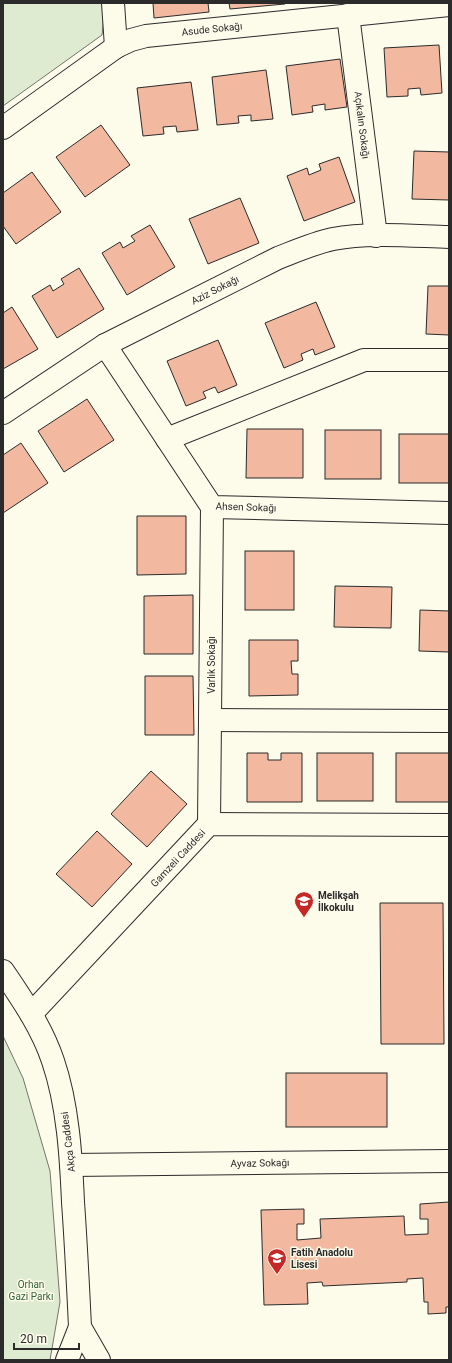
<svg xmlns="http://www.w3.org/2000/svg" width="452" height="1363" viewBox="0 0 452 1363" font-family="Roboto,sans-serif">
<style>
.green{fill:#deebd1;stroke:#74746e}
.building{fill:#f2b8a0;stroke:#2b2b2b}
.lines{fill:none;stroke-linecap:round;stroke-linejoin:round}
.minor-casing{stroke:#2b2b2b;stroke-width:24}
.major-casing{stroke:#2b2b2b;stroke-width:24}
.minor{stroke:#fdfbea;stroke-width:22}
.major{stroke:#fdfbea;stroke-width:22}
.labels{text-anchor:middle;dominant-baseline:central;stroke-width:3;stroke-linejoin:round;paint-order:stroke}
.street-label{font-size:10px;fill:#2b2b2b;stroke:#fdfbea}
.poi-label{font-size:10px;font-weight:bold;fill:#2b2b2b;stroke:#fdfbea;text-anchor:start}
.park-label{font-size:10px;fill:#34623c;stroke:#fdfbea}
</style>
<rect width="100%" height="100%" fill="#fdfbea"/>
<g class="green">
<polygon points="3,3 104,3 105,5 102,35 3,106"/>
<polygon points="3,1036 23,1078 50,1171 60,1302 50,1360 3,1360"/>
</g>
<g class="building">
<polygon points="153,3 208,3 209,12 154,18"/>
<polygon points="229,3 285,3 285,4 230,9"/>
<polygon points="439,45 442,93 421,95 420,88 408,89 408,96 387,97 384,48"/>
<polygon points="340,59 347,107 325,110 325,104 312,106 313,112 292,115 286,66"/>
<polygon points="266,70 273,119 251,121 251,115 238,116 239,123 217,125 212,77"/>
<polygon points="191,82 198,130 177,132 176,126 163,127 164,134 143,136 137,88"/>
<polygon points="101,125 130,165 85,197 56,157"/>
<polygon points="414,151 449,152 449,200 412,199"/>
<polygon points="339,157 355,202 304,221 287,176 307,168 309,175 321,170 319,164"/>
<polygon points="32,172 61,212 16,244 3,226 3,193"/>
<polygon points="240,198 259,243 208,264 189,219"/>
<polygon points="150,225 175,267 127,295 102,253 120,242 123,248 135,241 131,236"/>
<polygon points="79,268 104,309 57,338 32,296 50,285 53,291 64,284 61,279"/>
<polygon points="428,286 449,286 449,335 426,334"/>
<polygon points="316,302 335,347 315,355 313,349 301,354 303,360 284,368 265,323"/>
<polygon points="12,307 38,349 3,369 3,313"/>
<polygon points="218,340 237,385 218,393 215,387 203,392 206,398 186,406 167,361"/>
<polygon points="87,399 114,440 64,472 38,431"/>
<polygon points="247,429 303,429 303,478 246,478"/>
<rect x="325" y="430" width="56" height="49"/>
<rect x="399" y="434" width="50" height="49"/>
<polygon points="21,443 48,483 3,513 3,455"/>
<polygon points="137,516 186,516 186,574 137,575"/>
<rect x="245" y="551" width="49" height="59"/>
<polygon points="335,586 392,587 391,628 334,627"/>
<polygon points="193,595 193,654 144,654 144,596"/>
<polygon points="420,610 449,611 449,652 419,651"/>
<polygon points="249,640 298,640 298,661 291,661 292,674 298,674 298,695 249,696"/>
<polygon points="145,676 193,676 194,735 145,735"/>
<polygon points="247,753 268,753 268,760 281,760 281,753 302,753 302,802 247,802"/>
<rect x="317" y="753" width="56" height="48"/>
<rect x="396" y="753" width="53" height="49"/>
<polygon points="151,771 187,804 147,847 111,814"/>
<polygon points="97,831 132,864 92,907 56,874"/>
<polygon points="380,903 443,903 444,1044 381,1044"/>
<rect x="286" y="1073" width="101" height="54"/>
<polygon points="449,1202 449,1307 446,1307 446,1313 428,1314 428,1302 424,1302 423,1278 407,1279 407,1282 323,1286 322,1282 307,1283 308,1304 264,1305 261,1210 304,1209 304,1224 297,1224 297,1240 321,1238 320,1219 404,1216 405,1235 428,1234 428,1219 420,1219 420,1204"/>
</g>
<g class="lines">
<defs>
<g id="minor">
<polyline points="113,3 116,47"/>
<polyline points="348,15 376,236"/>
<polyline points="3,128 116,47 131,40 146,36 449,5"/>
<polyline points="105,345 212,507 449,513"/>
<path d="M3 413 105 345 278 258C296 251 314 243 333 239 370 232 412 236 449 237"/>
<polyline points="167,439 364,360 449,360"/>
<polyline points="210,720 449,721"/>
<polyline points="209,824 212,507"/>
<polyline points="31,1014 209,824 449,825"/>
<polyline points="71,1165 449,1161"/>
</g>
<g id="major">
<path d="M3 971C22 999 42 1028 53 1061 68 1105 71 1156 73 1202 76 1244 78 1285 80 1327"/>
<polyline points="67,1360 80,1327 99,1360"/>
</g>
</defs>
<use href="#minor" class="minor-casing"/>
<use href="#major" class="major-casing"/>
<use href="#minor" class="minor"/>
<use href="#major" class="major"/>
</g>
<defs>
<symbol id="school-pin" viewBox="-11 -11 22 30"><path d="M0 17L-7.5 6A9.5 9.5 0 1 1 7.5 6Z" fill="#c62828" stroke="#fdfbea"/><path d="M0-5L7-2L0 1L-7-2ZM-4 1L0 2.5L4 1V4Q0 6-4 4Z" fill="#fff"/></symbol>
</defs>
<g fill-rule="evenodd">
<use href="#school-pin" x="293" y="890" width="22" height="30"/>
<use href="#school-pin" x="266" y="1247" width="22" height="30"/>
</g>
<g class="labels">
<g class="street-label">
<text transform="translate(212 29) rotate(-6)">Asude Sokağı</text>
<text transform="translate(362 125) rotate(83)">Açıkalın Sokağı</text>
<text transform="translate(215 290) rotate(-27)">Aziz Sokağı</text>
<text transform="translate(246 507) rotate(2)">Ahsen Sokağı</text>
<text transform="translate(211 665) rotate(-90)">Varlık Sokağı</text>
<text transform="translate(178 858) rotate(-47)">Gamzeli Caddesi</text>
<text transform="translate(68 1142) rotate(-97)">Akça Caddesi</text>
<text transform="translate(260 1163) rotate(-1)">Ayvaz Sokağı</text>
</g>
<g class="poi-label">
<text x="318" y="895">Melikşah<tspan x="318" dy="12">İlkokulu</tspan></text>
<text x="291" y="1252">Fatih Anadolu<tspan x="291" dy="12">Lisesi</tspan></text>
</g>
<g class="park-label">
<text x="31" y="1284">Orhan<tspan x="31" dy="12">Gazi Parkı</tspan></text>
</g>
</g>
<rect width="452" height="1363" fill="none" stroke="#2b2b2b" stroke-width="8"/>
<path d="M14 1343v6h65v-6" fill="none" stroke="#2b2b2b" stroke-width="2"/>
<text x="20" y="1343" font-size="12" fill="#2b2b2b" stroke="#fdfbea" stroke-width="3" paint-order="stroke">20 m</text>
</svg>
